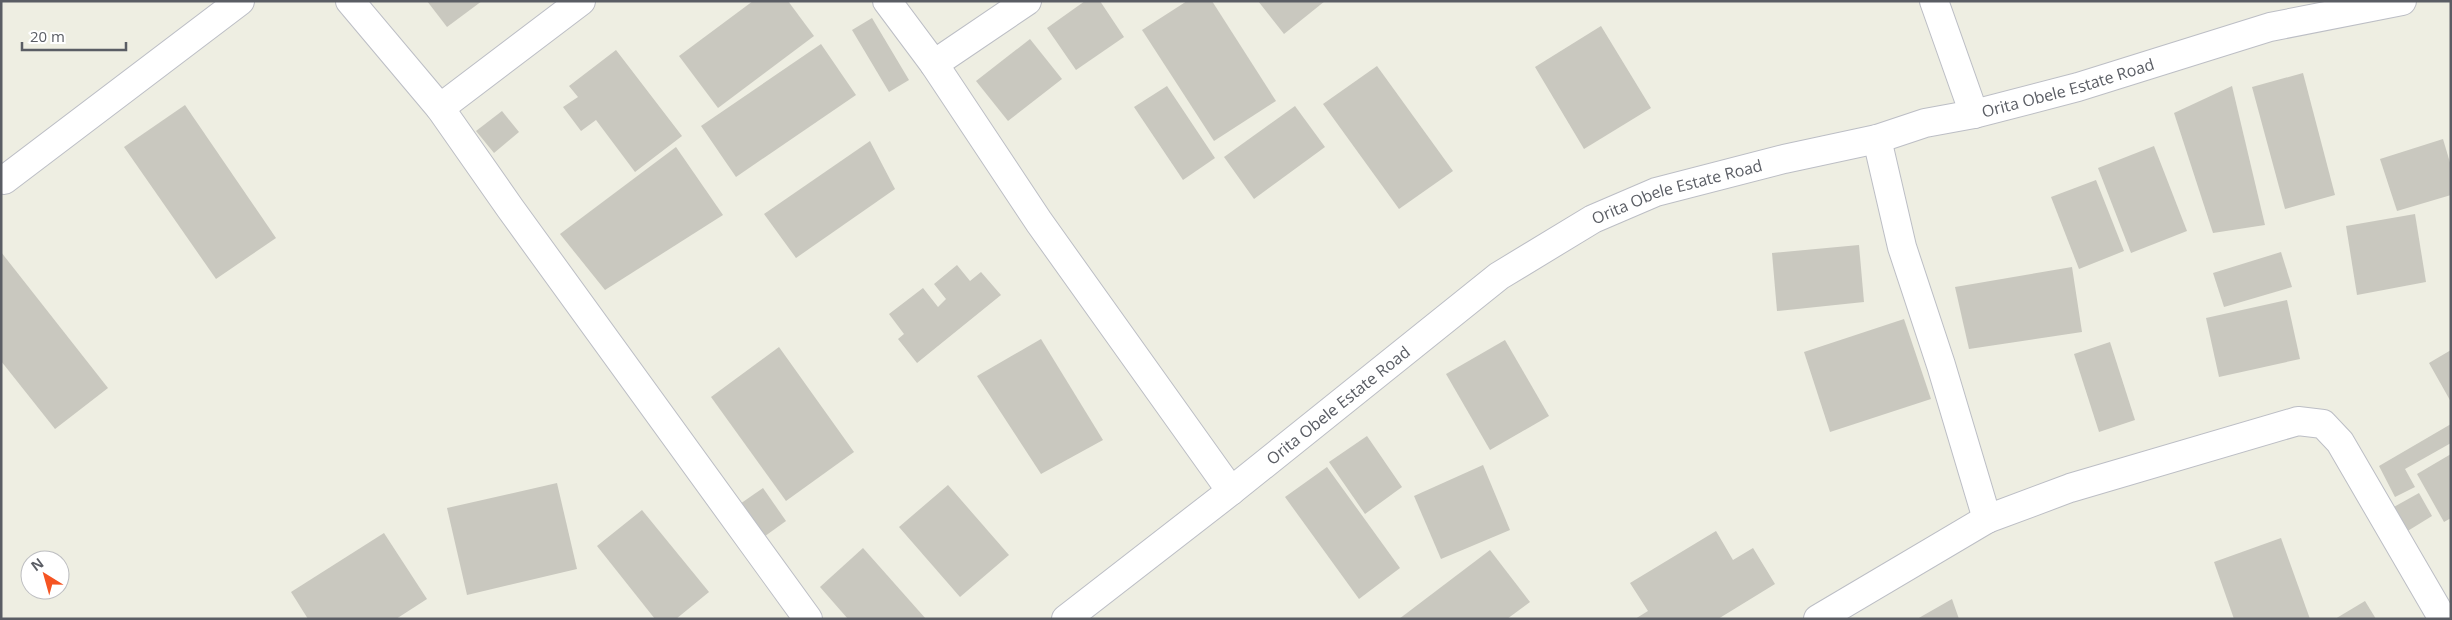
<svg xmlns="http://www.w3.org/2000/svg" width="2452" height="620" viewBox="0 0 2452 620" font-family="'Open Sans',sans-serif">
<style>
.building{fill:#c9c8bf}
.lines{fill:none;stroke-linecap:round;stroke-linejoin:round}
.street-casing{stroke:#bcbec5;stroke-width:30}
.street{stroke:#fff;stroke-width:28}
.labels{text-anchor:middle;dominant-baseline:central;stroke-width:5;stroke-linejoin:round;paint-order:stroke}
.street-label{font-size:16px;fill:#5a5d64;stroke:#fff}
</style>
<rect width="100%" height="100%" fill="#eeeee2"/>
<g class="building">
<polygon points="427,1 482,1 447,27"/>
<polygon points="753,1 788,1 814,36 718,108 679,56"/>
<polygon points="1085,1 1100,1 1124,37 1076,70 1047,28"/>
<polygon points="1187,1 1212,1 1276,101 1214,141 1142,30"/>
<polygon points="1258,1 1325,1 1284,34"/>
<polygon points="872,18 909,80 889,92 852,30"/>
<polygon points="1601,26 1651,108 1584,149 1535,67"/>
<polygon points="1030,39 1062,79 1008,121 976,81"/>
<polygon points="821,44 856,95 736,177 701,126"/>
<polygon points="616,50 682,136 635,172 596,120 581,131 563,107 578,97 569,86"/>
<polygon points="1377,66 1453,171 1399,209 1323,104"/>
<polygon points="2303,73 2335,195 2285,209 2252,87"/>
<polygon points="1167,86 1215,158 1183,180 1134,107"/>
<polygon points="2232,86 2265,225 2213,233 2174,113"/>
<polygon points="185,105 276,238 216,279 124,147"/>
<polygon points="1295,106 1325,147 1254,199 1224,157"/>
<polygon points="502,111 519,132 494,153 476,131"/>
<polygon points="2443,139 2451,166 2451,195 2397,211 2380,159"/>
<polygon points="870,141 895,189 796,258 764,214"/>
<polygon points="2154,146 2187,231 2131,253 2098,168"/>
<polygon points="676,147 723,215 605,290 560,234"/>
<polygon points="2096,180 2124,251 2079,269 2051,197"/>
<polygon points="2415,214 2426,282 2357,295 2346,226"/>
<polygon points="1859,245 1864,302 1777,311 1772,253"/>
<polygon points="1,252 108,388 55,429 1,361"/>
<polygon points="2281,252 2292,287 2224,307 2213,273"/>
<polygon points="957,265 970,281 981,272 1001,295 917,363 898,339 904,334 889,314 923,288 938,307 946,299 934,284"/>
<polygon points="2072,267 2082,332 1969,349 1955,287"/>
<polygon points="2287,300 2300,359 2219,377 2206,318"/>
<polygon points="1904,319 1931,399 1830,432 1804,352"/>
<polygon points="1041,339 1103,440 1041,474 977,376"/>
<polygon points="1505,340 1549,416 1490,450 1446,374"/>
<polygon points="2110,342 2135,420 2099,432 2074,354"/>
<polygon points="779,347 854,452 786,501 711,397"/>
<polygon points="2451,350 2451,402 2429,363"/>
<polygon points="2451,424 2451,443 2405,469 2415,487 2395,497 2379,466"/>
<polygon points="1367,436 1402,487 1365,514 1329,462"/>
<polygon points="2451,454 2451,518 2444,522 2417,474"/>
<polygon points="1483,465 1510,530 1441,559 1414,496"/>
<polygon points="1327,467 1400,568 1359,599 1285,497"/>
<polygon points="557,483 577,569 467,595 447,508"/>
<polygon points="948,485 1009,555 960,597 899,527"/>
<polygon points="763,488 786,521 761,539 737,506"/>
<polygon points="2419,493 2432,516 2406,532 2392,508"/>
<polygon points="642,510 709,592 676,619 655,619 597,546"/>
<polygon points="1716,531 1733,560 1753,548 1775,584 1718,619 1635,619 1648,611 1630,583"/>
<polygon points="384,533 427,599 396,619 308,619 291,592"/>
<polygon points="2281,538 2310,619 2234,619 2214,562"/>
<polygon points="863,548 926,619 848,619 820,587"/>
<polygon points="1490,550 1530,602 1507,619 1399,619"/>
<polygon points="1952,599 1959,619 1917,619"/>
<polygon points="2365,601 2376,619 2335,619"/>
</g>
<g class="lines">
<defs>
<g id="street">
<polyline points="350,1 440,108 510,208 808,619"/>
<polyline points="887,1 934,64 1039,222 1231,491"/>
<polyline points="1934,1 1974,114"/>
<polyline points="934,64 1027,1"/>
<polyline points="440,108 581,1"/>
<polyline points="1877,139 1902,247 1941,365 1987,519"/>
<polyline points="4,180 240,1"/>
<path id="s1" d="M1066 619 1231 491 1499 276 1593 219 1656 192 1784 159 1877 139 1925 123 1974 114 2078 87 2270 27 2402 1"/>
<polyline points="1818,619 1987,519 2070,488 2298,421 2323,424 2340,442 2443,619"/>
</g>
</defs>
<use href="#street" class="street-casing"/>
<use href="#street" class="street"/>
</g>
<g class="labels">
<g class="street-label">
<text stroke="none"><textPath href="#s1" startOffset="1156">Orita Obele Estate Road</textPath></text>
<text stroke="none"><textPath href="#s1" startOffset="751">Orita Obele Estate Road</textPath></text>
<text stroke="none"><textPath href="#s1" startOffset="346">Orita Obele Estate Road</textPath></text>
</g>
</g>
<rect width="2452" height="620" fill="none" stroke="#5a5d64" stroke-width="5"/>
<g transform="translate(45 575) rotate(323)"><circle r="24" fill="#ffffff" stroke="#bdbec1"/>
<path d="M0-4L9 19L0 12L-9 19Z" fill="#f55422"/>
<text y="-8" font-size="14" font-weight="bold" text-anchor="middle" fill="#5a5d64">N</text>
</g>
<path d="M22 42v8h104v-8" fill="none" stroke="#5a5d64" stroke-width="2.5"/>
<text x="30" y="42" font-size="15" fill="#5a5d64" stroke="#ffffff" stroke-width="4" paint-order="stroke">20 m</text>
</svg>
